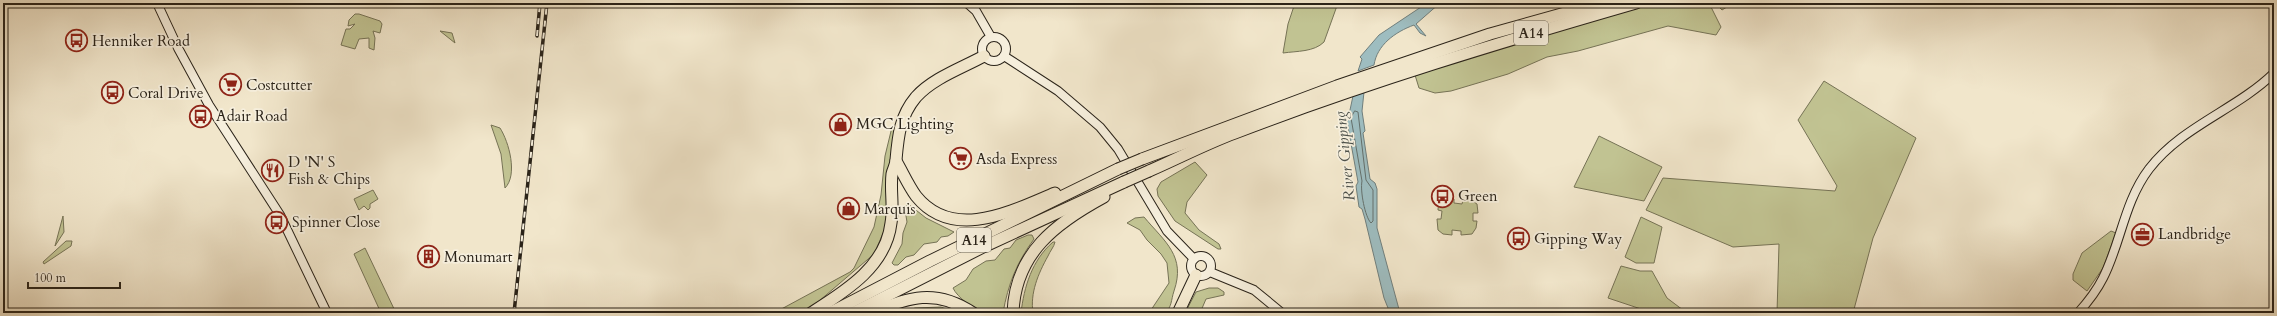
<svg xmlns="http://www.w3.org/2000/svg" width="2277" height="316" viewBox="0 0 2277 316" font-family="Cardo,serif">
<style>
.green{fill:#c1c392;stroke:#767356}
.water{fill:#9ebdc0;stroke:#707f7d}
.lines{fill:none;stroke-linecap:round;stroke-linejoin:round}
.shore{stroke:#64706c;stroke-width:1}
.secondary-casing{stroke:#2a2319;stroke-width:10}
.highway-casing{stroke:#2a2319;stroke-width:13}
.secondary{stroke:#f6efdd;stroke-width:8}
.highway{stroke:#f1e6cb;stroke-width:11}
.rail-casing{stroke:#2a2319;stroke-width:3.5}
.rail{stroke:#f6efdd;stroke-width:2;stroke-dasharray:6;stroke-linecap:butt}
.highway-bridge-casing{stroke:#2a2319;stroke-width:13;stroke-linecap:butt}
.highway-bridge{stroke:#f1e6cb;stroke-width:11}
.labels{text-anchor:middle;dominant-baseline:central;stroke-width:3.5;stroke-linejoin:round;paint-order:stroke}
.shield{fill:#f6efdd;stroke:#676054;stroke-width:1}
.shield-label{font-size:14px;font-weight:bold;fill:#2a2319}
.poi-label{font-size:15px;fill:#2a2319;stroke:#f6efdd;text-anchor:start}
.water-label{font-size:16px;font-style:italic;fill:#4d514b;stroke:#f6efdd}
</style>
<rect width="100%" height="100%" fill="#f1e6cb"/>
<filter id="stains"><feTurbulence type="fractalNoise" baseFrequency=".005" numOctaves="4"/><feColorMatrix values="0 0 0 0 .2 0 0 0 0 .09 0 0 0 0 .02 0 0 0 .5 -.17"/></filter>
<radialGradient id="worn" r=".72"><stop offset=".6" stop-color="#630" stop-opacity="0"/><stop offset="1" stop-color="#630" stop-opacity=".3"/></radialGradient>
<g class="green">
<path d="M1295 3H1338L1324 42C1314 52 1297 51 1283 53L1288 24Z"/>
<polygon points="1648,3 1709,3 1721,27 1716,35 1668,26 1578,51 1547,57 1508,74 1451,91 1435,93 1419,88 1415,75 1535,36"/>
<polygon points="1715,3 1736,3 1735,7 1730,5 1722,10"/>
<polygon points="355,14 359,14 380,21 382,24 380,33 373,31 375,38 374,50 369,48 369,38 359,39 355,49 341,45 346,29 350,29 355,24 348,26 349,20"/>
<polygon points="440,31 452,33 455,43"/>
<polygon points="1824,81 1916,138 1873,238 1853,313 1777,313 1779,244 1733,247 1646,210 1663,178 1835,191 1837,186 1798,120"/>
<path d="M491 125 500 128C509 142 518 175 505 188L501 154Z"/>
<polygon points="892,127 897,129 888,222 874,254 805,313 774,313 850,272 854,268 874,227 881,195 885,156"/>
<polygon points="1599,136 1662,167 1644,201 1574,187"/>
<polygon points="1195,162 1207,175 1187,202 1185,213 1199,230 1219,244 1221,249 1218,249 1175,221 1158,196 1157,189 1161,182"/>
<polygon points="373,190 378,199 370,204 370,208 368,210 364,206 359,210 354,199"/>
<path d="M1445 199H1454V203L1462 204 1463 200 1472 201 1477 204 1478 213H1473V221H1477L1476 228 1472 234 1461 235V231L1452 230V235L1443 234 1438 230 1437 219H1441L1442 211 1438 210C1438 205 1440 201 1445 199Z"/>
<polygon points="907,203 926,218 954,232 948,236 941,237 937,242 924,244 914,255 906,257 898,265 894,265 892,263 902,244 903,233 907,222 905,210"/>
<polygon points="63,216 64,232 55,246"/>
<path d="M1144 217C1165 242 1186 256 1174 291 1171 300 1172 307 1165 313H1149L1169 283 1167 263 1161 254 1147 240 1140 230 1127 223 1135 218Z"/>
<polygon points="1641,217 1662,227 1654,263 1636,263 1625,257"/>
<polygon points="2111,231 2116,233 2103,268 2087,291 2073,280 2073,274 2082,253"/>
<path d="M1028 235H1032L1034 239C1017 262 1008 284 1003 313 997 313 989 314 984 312 974 310 957 297 953 288L966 280 973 269 986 261 995 260 1004 249 1010 248 1016 240Z"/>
<polygon points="66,241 72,241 71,246 44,264 43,262"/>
<path d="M1053 242H1055C1054 247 1050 251 1048 256 1038 274 1030 293 1033 313H1021C1024 287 1032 260 1053 242Z"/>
<polygon points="365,248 396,313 381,313 354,254"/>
<polygon points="1621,266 1640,271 1652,271 1667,298 1687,313 1653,313 1608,298"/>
<polygon points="1209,288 1218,288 1224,292 1224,295 1206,299 1200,313 1185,313 1196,292"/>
<polygon points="941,307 956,313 902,313 915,308"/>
</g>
<g class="water">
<path d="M1427 3H1440L1416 24 1426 36 1420 33 1414 25C1395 32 1377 45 1374 65L1358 71 1362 59 1360 57 1379 35Z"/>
<polygon points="1364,92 1362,111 1365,131 1363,133 1370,179 1375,183 1377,189 1377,228 1400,313 1390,313 1384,298 1365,219 1362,209 1359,207 1356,186 1358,182 1346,116 1350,110 1353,96"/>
</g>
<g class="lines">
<path class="shore" d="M1355 111 1358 112 1366 180 1373 190V221L1371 223C1365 217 1360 191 1362 181L1351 118Z"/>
<defs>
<g id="secondary">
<polyline points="157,3 178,48 209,105 280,215 327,313"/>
<polyline points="967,3 976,11 991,37"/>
<circle cx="994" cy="49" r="12"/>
<polyline points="1004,56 1058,91 1100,127 1118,149 1167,231 1194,259"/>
<circle cx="1201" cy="266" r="10"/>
<polyline points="1210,272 1254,290 1282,313"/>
<path d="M2078 313C2087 303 2097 290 2103 278 2121 243 2124 202 2149 169 2182 126 2236 110 2274 73"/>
</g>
<g id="highway">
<polyline points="1142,159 1337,86 1490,34 1601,3"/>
<path d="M896 161C903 173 908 185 916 196 953 242 1012 211 1055 193"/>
<path d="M1149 171C1177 159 1205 144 1235 133 1365 83 1501 42 1636 3"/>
<path d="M811 313C844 292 886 267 891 223 894 207 890 190 892 174 893 169 896 165 896 160 898 136 900 116 916 97 933 78 962 68 984 56"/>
<polyline points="830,313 930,261 1118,169"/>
<polyline points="853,313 983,247 1124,182"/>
<path d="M871 313C908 297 936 288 973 313"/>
<path d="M1013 313C1015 253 1056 223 1104 197"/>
<polyline points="1178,313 1196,275"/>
</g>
</defs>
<use href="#secondary" class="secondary-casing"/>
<use href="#highway" class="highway-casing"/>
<use href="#secondary" class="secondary"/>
<use href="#highway" class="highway"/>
<defs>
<g id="rail">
<polyline points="537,36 540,3"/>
<polyline points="514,313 547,3"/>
</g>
</defs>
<use href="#rail" class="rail-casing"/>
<use href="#rail" class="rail"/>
<defs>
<g id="highway-bridge">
<polyline points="1118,169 1142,159"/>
<polyline points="1124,182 1149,171"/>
</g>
</defs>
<use href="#highway-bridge" class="highway-bridge-casing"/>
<use href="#highway-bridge" class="highway-bridge"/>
</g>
<defs>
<symbol id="bus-ring" viewBox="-11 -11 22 22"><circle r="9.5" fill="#f6efdd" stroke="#8f2418" stroke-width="1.5"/><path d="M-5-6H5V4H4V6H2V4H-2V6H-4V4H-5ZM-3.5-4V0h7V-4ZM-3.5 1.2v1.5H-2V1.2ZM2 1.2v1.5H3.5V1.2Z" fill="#8f2418"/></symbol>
<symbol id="supermarket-ring" viewBox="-11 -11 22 22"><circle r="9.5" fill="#f6efdd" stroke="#8f2418" stroke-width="1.5"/><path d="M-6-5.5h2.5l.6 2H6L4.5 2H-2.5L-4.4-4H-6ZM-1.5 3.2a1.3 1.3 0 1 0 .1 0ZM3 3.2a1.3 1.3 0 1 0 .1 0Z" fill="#8f2418"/></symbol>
<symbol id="shop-ring" viewBox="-11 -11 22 22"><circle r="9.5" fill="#f6efdd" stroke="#8f2418" stroke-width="1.5"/><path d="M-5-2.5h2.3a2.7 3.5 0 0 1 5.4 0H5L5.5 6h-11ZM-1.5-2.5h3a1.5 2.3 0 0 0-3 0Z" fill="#8f2418"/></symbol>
<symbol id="restaurant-ring" viewBox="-11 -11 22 22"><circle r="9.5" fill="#f6efdd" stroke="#8f2418" stroke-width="1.5"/><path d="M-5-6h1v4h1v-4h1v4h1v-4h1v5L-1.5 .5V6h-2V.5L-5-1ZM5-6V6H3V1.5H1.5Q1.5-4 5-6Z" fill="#8f2418"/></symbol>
<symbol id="office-ring" viewBox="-11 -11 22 22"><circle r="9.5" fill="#f6efdd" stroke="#8f2418" stroke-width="1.5"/><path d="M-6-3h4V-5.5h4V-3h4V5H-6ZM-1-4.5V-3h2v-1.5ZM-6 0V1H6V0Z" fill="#8f2418"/></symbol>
<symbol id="building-ring" viewBox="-11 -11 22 22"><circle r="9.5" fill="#f6efdd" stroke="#8f2418" stroke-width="1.5"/><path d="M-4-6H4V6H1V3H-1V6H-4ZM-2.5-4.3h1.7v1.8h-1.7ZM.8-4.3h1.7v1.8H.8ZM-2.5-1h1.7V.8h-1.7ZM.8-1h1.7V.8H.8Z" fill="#8f2418"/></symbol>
</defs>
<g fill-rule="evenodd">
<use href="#bus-ring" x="64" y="28" width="25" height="25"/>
<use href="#supermarket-ring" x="218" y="72" width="25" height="25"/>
<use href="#bus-ring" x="100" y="80" width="25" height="25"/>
<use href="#bus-ring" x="188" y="104" width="25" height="25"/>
<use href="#shop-ring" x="828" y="112" width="25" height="25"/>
<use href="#supermarket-ring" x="948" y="146" width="25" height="25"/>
<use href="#restaurant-ring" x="260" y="158" width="25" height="25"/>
<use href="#bus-ring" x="1430" y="184" width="25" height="25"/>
<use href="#shop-ring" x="836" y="196" width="25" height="25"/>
<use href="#bus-ring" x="264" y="210" width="25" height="25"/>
<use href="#office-ring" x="2130" y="222" width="25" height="25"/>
<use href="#bus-ring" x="1506" y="226" width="25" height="25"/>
<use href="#building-ring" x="416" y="244" width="25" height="25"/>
</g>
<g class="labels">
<g class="shield">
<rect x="1514" y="21" width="34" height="24" rx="3"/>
<rect x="957" y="228" width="34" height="24" rx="3"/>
</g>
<g class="shield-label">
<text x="1531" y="33">A14</text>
<text x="974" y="240">A14</text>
</g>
<g class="poi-label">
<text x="92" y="41">Henniker Road</text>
<text x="246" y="85">Costcutter</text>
<text x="128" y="93">Coral Drive</text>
<text x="216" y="116">Adair Road</text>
<text x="856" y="124">MGC Lighting</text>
<text x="976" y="159">Asda Express</text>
<text x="288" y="162">D 'N' S<tspan x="288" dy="17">Fish &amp; Chips</tspan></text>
<text x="1458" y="196">Green</text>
<text x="864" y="209">Marquis</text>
<text x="292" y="222">Spinner Close</text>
<text x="2158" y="234">Landbridge</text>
<text x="1534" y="239">Gipping Way</text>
<text x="444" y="257">Monumart</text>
</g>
<g class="water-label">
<text transform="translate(1345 156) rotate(-96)">River Gipping</text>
</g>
</g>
<rect width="2277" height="316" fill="none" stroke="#f1e6cb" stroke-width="16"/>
<rect x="4" y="4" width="2269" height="308" fill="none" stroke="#2a2319" stroke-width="2"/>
<rect x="8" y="8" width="2261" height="300" fill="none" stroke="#2a2319"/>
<path d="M28 282v6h92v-6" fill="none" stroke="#2a2319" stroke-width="2"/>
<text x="34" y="282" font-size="12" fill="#2a2319" stroke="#f6efdd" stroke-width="3" paint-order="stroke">100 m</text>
<rect width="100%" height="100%" filter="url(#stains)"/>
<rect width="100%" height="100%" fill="url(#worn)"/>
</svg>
